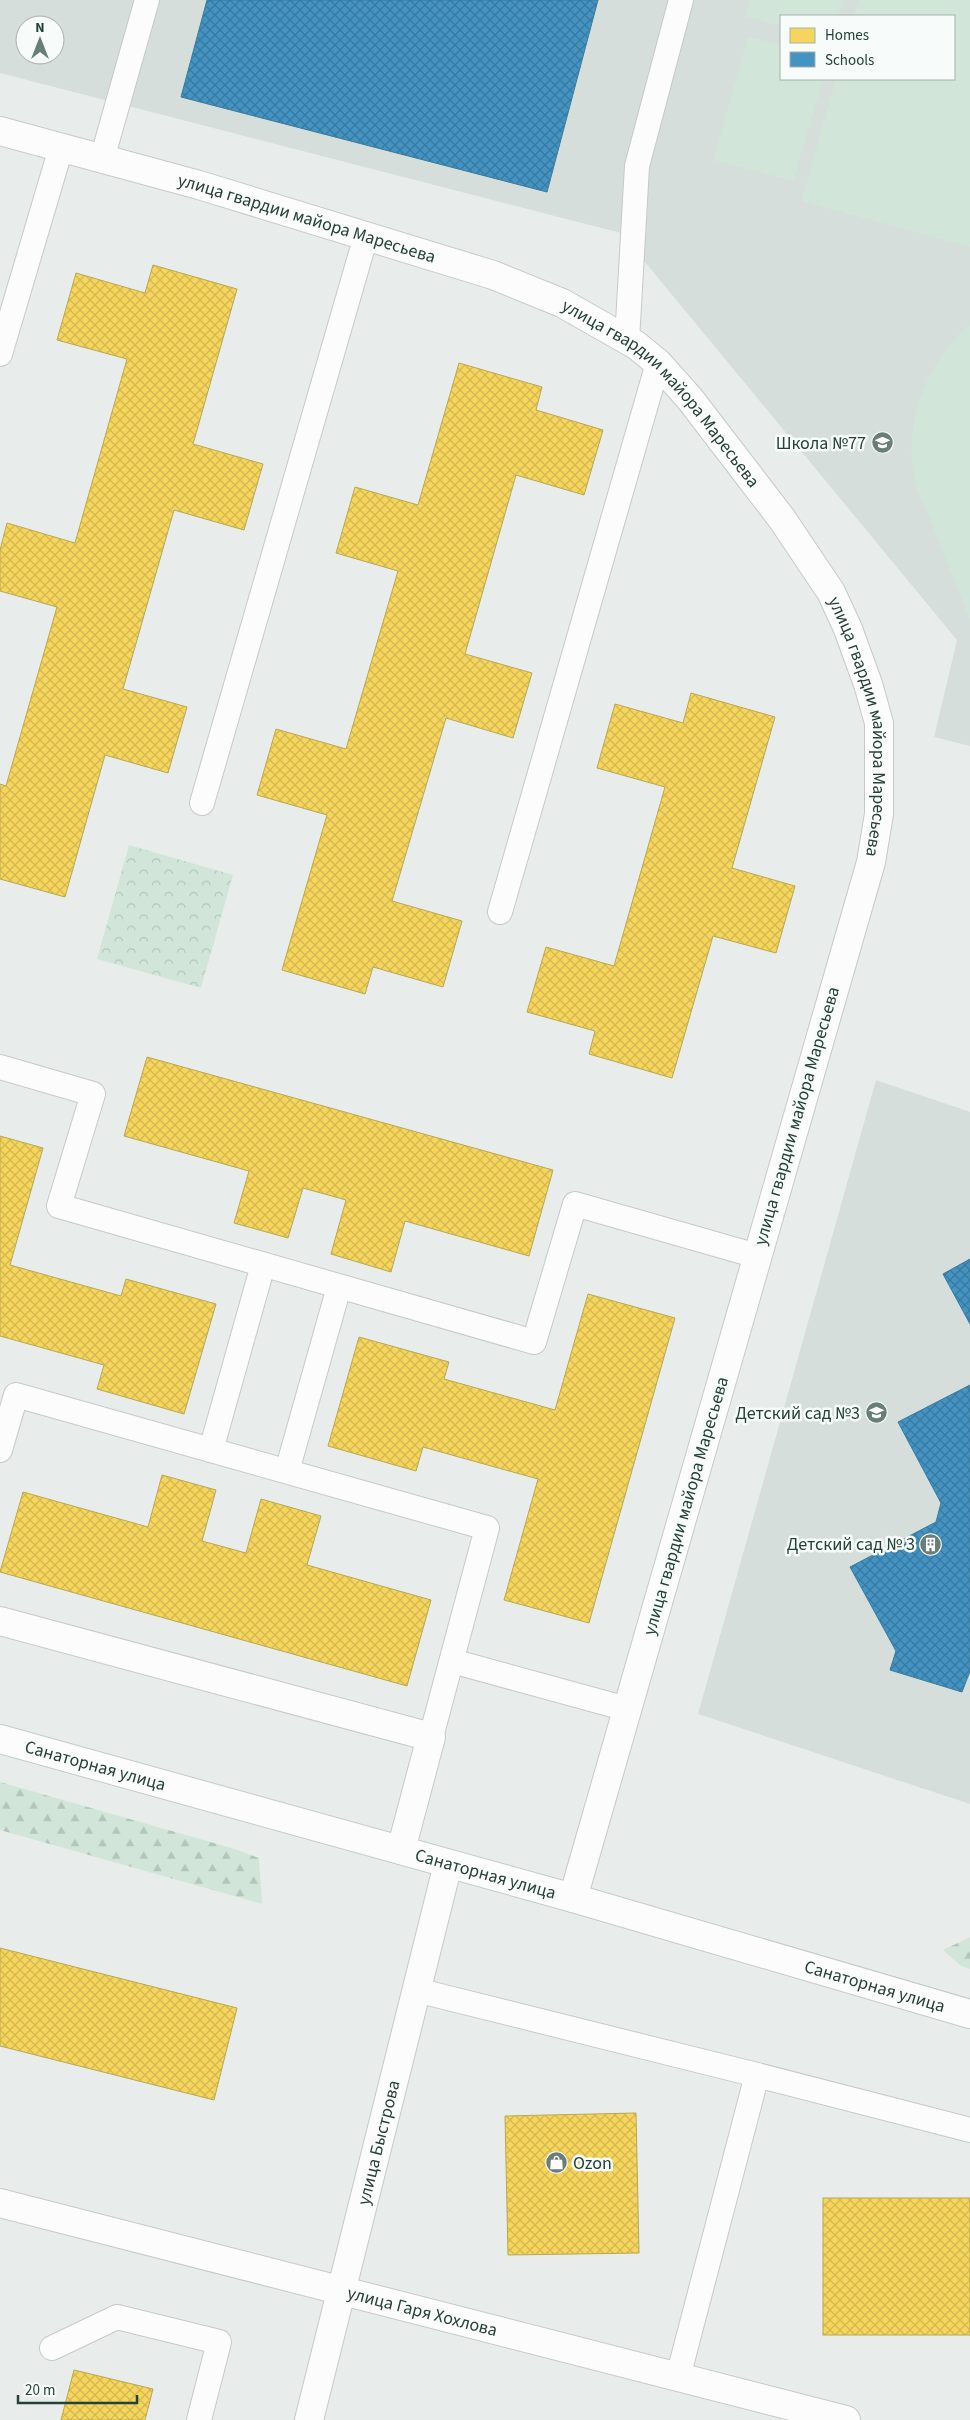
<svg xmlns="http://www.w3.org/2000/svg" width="970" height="2420" viewBox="0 0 970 2420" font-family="'Source Sans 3',sans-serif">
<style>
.built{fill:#d6dedb;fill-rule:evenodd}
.forest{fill:url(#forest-firs)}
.park{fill:url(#park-crowns)}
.pitch{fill:#d1e6d8}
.homes{fill:url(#homes-cross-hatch);stroke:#b7a952}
.schools{fill:url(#schools-cross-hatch);stroke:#3a7b9a}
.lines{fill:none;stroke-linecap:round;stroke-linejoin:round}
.lane-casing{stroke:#c5cac8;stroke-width:26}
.street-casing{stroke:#c5cac8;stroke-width:30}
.secondary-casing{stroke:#c3cbc8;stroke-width:30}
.lane{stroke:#fcfcfc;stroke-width:24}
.street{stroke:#fcfcfc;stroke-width:28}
.secondary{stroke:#fcfcfc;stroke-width:28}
.labels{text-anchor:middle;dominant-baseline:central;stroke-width:5;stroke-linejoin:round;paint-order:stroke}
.street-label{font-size:18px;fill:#24423a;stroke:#f7fbf9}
.poi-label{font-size:18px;fill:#24423a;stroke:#f7fbf9;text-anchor:end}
</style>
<defs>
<pattern id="forest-firs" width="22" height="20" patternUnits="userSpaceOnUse" patternTransform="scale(1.25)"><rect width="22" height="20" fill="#d1e6d8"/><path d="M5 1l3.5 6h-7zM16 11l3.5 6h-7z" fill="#b3c6ba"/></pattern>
<pattern id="park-crowns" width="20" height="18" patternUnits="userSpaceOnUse" patternTransform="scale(1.25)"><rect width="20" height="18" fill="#d1e6d8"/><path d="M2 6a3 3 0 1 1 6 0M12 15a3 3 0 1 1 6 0" fill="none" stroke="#b3c6ba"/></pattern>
<pattern id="homes-cross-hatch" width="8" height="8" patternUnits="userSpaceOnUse" patternTransform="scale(1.25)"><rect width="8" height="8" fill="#f6d55c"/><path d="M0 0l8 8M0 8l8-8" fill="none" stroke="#d3b851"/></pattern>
<pattern id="schools-cross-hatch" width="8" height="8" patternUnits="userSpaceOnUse" patternTransform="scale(1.25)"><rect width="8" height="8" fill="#4393c3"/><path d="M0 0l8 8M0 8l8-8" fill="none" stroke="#387a9f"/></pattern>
</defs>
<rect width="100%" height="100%" fill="#e8edeb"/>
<g class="built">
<path d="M0 0H970V746L934 737 957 640 621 233 0 73ZM781 16H954V79H781ZM25 25H55V55H25Z"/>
<polygon points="876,1080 970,1112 970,1804 698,1714"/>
</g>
<g class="forest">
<polygon points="0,1782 235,1849 259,1858 262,1904 0,1830"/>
<polygon points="970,1937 970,1969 961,1966 943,1950"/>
</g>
<polygon class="park" points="129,845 233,875 201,988 97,959"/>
<g class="pitch">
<polygon points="750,0 843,0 838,16 781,16 781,26 745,16"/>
<polygon points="859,0 970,0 970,247 802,201 836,79 954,79 954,16 854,16"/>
<polygon points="748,37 781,45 781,79 823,79 793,181 714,160"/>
<path d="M970 324V620C957 587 944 554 931 521 925 507 917 492 914 478 904 421 927 362 970 324Z"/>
</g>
<g class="homes">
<polygon points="153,265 237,289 193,444 263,464 244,530 174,510 123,689 187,707 168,773 105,755 65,897 0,879 0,784 6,786 57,607 0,591 0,550 7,523 75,543 127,359 57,340 76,273 145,293"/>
<polygon points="459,363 542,387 536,410 603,430 584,495 516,475 465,654 532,673 513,738 446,718 392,901 462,921 443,987 373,967 365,994 282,970 327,815 257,795 276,729 346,749 398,571 336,553 355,487 418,505"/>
<polygon points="691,693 775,717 732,868 795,886 776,953 713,936 672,1078 589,1054 595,1031 527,1012 546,947 614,966 665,787 597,768 615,704 683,723"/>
<polygon points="147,1057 553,1170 529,1256 405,1221 391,1272 331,1254 346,1200 303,1188 288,1238 234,1223 249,1171 124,1136"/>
<polygon points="0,1136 43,1148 10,1265 121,1296 126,1279 216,1304 184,1414 97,1389 104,1365 0,1336"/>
<polygon points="588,1294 675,1318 589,1623 504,1600 538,1479 423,1447 416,1471 328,1446 359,1337 449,1362 444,1379 555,1410"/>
<polygon points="162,1475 216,1490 202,1541 246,1553 261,1499 321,1516 307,1565 431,1600 407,1686 0,1572 23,1492 148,1527"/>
<polygon points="0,1948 237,2008 214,2100 0,2046"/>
<polygon points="636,2113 639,2253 508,2255 505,2116"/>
<rect x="823" y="2198" width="147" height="137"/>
<polygon points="74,2370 153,2389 145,2420 61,2420"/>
</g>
<g class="schools">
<polygon points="207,0 598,0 547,192 181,97"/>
<polygon points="970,1259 970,1324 943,1274"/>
<polygon points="970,1385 970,1671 962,1692 890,1670 896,1651 850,1567 936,1522 941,1503 898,1422"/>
</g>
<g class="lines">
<defs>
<g id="lane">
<polyline points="102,159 147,0"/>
<polyline points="627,340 637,166 681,0"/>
<polyline points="0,354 61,148"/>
<polyline points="202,803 366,236"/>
<polyline points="500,912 658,363"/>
<polyline points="0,1067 93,1094 59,1206 534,1342 575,1204 757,1256"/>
<polyline points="0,1450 16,1395 487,1528 431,1737"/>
<polyline points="211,1450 263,1265"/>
<polyline points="287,1471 339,1287"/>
<polyline points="452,1661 627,1709"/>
<polyline points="416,1990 757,2075 678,2377"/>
<polyline points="757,2075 970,2130"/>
<polyline points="52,2348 117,2317 219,2342 199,2420"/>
</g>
<g id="street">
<path id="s1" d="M0 131 199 185 493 275 562 303 636 345 658 363 690 399 782 519 831 592 848 629 868 684 879 723V814L871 862 573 1898"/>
<polyline points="0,1621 431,1737 401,1850"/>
<path id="s2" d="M0 2203 846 2420"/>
<path id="s3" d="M309 2420 448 1864"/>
</g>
<g id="secondary">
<path id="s4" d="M0 1739 573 1898 970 2014"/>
</g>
</defs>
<use href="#lane" class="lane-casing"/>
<use href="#street" class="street-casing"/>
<use href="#secondary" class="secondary-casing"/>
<use href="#lane" class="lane"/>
<use href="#street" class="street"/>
<use href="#secondary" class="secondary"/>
</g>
<defs>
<symbol id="school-disc" viewBox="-11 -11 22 22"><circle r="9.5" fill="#697e78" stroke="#f7fbf9"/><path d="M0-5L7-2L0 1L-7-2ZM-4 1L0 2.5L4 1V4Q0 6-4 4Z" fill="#fff"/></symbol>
<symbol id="building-disc" viewBox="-11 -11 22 22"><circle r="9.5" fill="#697e78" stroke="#f7fbf9"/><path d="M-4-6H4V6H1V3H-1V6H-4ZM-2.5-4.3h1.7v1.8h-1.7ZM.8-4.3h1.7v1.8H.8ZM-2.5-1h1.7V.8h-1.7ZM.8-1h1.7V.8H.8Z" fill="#fff"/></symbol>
<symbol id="shop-disc" viewBox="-11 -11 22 22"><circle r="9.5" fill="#697e78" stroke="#f7fbf9"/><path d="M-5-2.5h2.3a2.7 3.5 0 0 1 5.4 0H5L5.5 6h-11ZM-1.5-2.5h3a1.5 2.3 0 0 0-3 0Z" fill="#fff"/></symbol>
</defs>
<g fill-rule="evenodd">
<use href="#school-disc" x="870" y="430" width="25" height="25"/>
<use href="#school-disc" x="864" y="1400" width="25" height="25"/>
<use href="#building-disc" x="918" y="1532" width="25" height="25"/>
<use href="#shop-disc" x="544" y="2150" width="25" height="25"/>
</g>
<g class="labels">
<g class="street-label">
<text stroke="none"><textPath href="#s1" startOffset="319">улица гвардии майора Маресьева</textPath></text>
<text stroke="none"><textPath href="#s1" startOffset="724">улица гвардии майора Маресьева</textPath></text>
<text stroke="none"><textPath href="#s1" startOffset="1129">улица гвардии майора Маресьева</textPath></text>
<text transform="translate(797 1116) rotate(-74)">улица гвардии майора Маресьева</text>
<text transform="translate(686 1506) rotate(-74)">улица гвардии майора Маресьева</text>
<text stroke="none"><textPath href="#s4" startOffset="99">Санаторная улица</textPath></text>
<text stroke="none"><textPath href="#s4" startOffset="504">Санаторная улица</textPath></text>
<text stroke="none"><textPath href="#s4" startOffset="909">Санаторная улица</textPath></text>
<text stroke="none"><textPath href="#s3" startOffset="286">улица Быстрова</textPath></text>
<text stroke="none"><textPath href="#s2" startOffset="436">улица Гаря Хохлова</textPath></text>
</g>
<g class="poi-label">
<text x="866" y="443">Школа №77</text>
<text x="860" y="1413">Детский сад №3</text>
<text x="915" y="1544">Детский сад № 3</text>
<text x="573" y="2163" text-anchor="start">Ozon</text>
</g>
</g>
<rect x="780" y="15" width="175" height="65" fill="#f7fbf9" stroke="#a3b1ad"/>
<rect x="790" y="28" width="25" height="15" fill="#f6d55c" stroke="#a3b1ad"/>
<text x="825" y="40" font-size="15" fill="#24423a">Homes</text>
<rect x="790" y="52" width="25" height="15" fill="#4393c3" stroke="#a3b1ad"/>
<text x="825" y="65" font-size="15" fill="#24423a">Schools</text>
<g transform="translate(40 40)"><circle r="24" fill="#f7fbf9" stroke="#a3b1ad"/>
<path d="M0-4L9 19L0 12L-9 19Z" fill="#697e78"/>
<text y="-8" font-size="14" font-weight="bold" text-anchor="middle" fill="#24423a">N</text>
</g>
<path d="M18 2395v8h119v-8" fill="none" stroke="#24423a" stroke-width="2.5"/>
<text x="25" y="2395" font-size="15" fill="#24423a" stroke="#f7fbf9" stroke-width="4" paint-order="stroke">20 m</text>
</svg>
